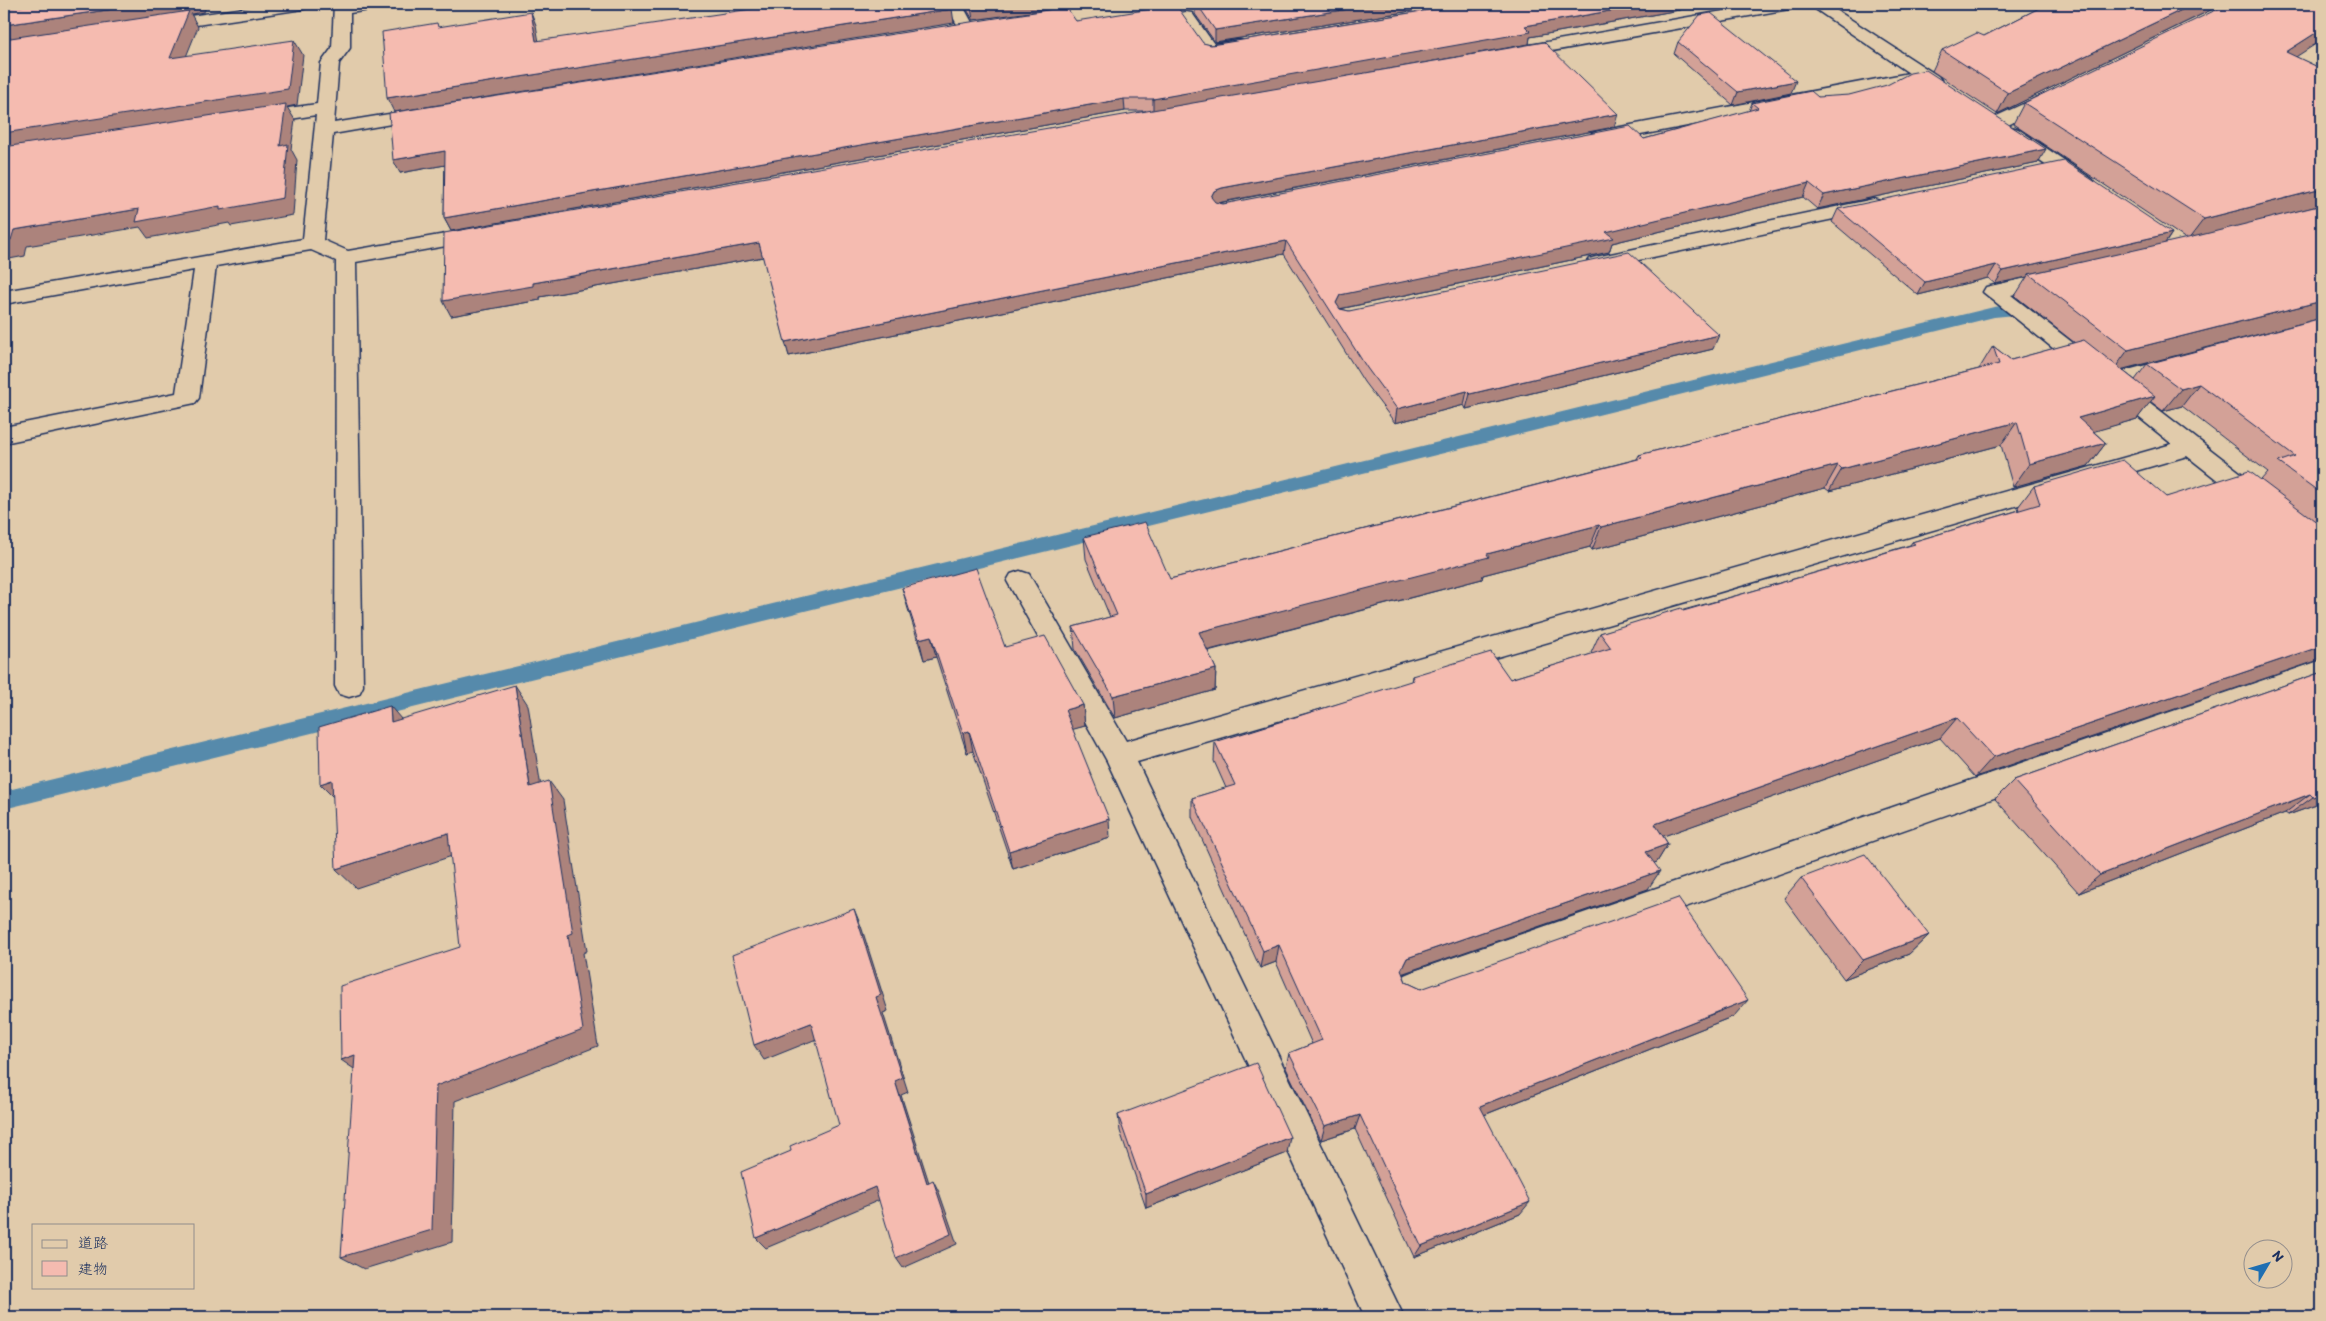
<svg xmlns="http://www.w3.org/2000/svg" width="2326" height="1321" viewBox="0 0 2326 1321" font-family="Itim,'Klee One',sans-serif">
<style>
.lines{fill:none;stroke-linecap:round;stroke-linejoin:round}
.stream{fill:#568aab;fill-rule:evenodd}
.minor-casing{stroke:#1b2f5e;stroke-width:3}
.minor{fill:#e1cbab;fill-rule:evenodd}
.wall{fill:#d3a197;stroke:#1b2f5e}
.shaded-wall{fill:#ac837b;stroke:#1b2f5e}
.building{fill:#f5bbb0;stroke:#1b2f5e}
</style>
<rect width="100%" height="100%" fill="#e1cbab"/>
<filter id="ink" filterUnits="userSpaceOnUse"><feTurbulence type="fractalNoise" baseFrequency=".02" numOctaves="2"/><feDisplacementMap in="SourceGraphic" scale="10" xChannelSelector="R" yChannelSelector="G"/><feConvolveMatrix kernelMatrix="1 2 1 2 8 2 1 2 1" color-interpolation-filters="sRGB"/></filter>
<g filter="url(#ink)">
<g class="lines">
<polygon class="stream" points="2055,299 2062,304 2060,307 2037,313 1994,317 4,809 4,791 1994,307"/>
<defs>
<g id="minor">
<polygon points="272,4 311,4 309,7 303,9 156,31 150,30 148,26 150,22 156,21"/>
<polygon points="334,4 391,4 389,7 350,13 350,48 339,63 334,123 426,108 432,109 435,113 432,117 426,118 333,134 323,240 348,251 480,228 487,230 490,234 487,238 480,240 356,262 363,686 359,694 349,697 339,694 335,686 336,261 311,250 216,266 199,398 195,403 4,443 4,427 176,393 194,270 4,304 4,291 303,239 316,115 253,125 247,123 244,119 247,115 253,113 317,104 321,63 332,48"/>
<polygon points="946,4 962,4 975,28 973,32 961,32"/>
<polygon points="1763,4 1797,4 1795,7 1789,9 1513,58 1507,57 1504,53 1507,49 1513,48"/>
<polygon points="1808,4 1827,4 1938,76 1941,80 1938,84 1932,85 1921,81 1599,143 1592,141 1590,137 1592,133 1599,131 1909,73"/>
<path d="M1186 12 1192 13 1214 44 1239 40 1245 41 1248 45 1245 49C1233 52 1216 57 1204 54L1178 17 1180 13Z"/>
<polygon points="2054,90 2060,91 2063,95 2060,99 2004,127 1990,127 1988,123 1990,119"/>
<polygon points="2011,127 2018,129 2092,179 2095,183 2092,187 2085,189 2078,187 2004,137 2002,133 2004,129"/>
<polygon points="1874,199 1881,201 1884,205 1881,209 1596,269 1589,267 1586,263 1589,259 1596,257"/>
<polygon points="2058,271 2065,273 2069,277 2065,281 2011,295 2113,374 2176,357 2184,359 2187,364 2184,369 2127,385 2267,493 2270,499 2267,505 2258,508 2249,505 2187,456 1137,762 1404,1317 1365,1317 1107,761 1007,581 1011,574 1020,571 1029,574 1126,741 2172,444 1983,292 1986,287"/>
<polygon points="2322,660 2322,682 1414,1003 1402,998 1397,987 1402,976 1414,971"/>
</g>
</defs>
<use href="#minor" class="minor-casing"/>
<use href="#minor" class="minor"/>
</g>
<g class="wall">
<polygon points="964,4 1059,4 1059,8 1076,21 1211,45 1466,4 1712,4 1530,37 1529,44 1382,70 1614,127 1219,203 1223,204 1644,139 1749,111 1752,103 1818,97 2038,163 1817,209 1803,197 1612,243 1609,252 1340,309 1349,311 1713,349 1466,409 1464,405 1395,423 1364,382 1284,254 789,356 763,257 540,297 540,300 451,316 1146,111 1125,111 451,231 444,218 445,165 400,173 1056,8 973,20"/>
<polygon points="1195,4 1455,4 1215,42 1195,14"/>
<polygon points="2047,4 2223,4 1997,114 1932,71 1942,50 1984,36"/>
<polygon points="1678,42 1791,93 1733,105 1674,54"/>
<polygon points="2296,57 2322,69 2322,318 2122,370 2135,380 2147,364 2322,318 2322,659 1975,777 1940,738 1663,836 1668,844 1657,862 1654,863 1648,889 1403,974 1406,982 1421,989 1734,1016 1484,1115 1520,1214 1414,1257 1355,1129 1321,1140 1286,1068 1289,1053 1312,1044 1276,962 1260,968 1192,817 1192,798 1226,788 1214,761 1215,742 1411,682 1412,676 1510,679 1592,654 1591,653 1600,633 1749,592 1910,545 1912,542 2019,510 2018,507 2034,486 2166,497 2261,480 2268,472 2182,406 2163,411 2150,401 2137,419 2093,431 2106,443 2088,466 2013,487 2001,445 1829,491 1825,488 1592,550 1590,547 1483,575 1482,579 1208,651 1216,669 1215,690 1115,718 1075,649 1073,627 1110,617 1086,559 1084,537 1170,579 1637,459 1639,455 1979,369 1993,346 2011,360 2075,343 2015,296 2027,277 1995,284 1988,278 1918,295 1832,222 1838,209 2172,233 2165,244 2186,239 2013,124 2024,103"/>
<polygon points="902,588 1005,647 1083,705 1085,726 1072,729 1110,838 1013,869 973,751 967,753 936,657 924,660 908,609"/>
<polygon points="2322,672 2322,803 2288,815 2285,813 2079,893 1995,799 2014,780"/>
<polygon points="1801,878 1929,935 1909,954 1844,979 1784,898"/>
<polygon points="1118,1115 1287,1153 1146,1208 1120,1131"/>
</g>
<g class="shaded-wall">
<polygon points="148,4 207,4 204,12 191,14 198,27 179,74 170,58 4,42 4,25"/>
<polygon points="992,4 1059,4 1059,8 973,20 971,7"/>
<polygon points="1381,4 1455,4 1215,42 1215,30"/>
<polygon points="1649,4 1712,4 1530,37 1529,44 1153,111 1153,99 1525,26"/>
<polygon points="2194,4 2223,4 1997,114 2008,93"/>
<polygon points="952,9 954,23 394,112 387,98"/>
<polygon points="531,12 536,25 541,54 536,41"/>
<polygon points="2322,29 2322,40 2271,73 2286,52"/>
<polygon points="294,40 303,55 297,105 287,107 295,120 291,149 297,160 293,215 231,226 229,223 148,238 140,227 27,246 25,256 4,260 4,241 14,230 139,209 220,206 283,198 4,151 4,133"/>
<polygon points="1796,81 1791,93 1733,105 1738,92"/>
<polygon points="1124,99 1125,111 451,231 444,218"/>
<polygon points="1618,114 1614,127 1222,202 1214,205 1211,197 1214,191 1222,188"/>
<polygon points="2046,149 2038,163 1817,209 1824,195"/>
<polygon points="445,151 451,164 400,173 393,160"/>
<polygon points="1809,183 1803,197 1612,243 1609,252 1339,309 1336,303 1340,295"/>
<polygon points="2322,189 2322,205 2188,240 2204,219"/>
<polygon points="2172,233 2163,246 2029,274 2027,277 1995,284 2003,271"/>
<polygon points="1286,241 1284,254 789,356 785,342"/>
<polygon points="759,243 763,257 540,297 540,300 451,316 443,301 533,283"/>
<polygon points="1996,265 1988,278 1918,295 1925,282"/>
<polygon points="2322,301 2322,318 2112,372 2128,350"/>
<polygon points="1719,335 1713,349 1466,409 1470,394"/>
<polygon points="2199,384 2182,406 2163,411 2181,389"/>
<polygon points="1467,391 1464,405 1395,423 1397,409"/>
<polygon points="2155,396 2137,419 2061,441 2078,418"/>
<polygon points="2017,422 2001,445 1829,491 1842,469"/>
<polygon points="2106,443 2088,466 2013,487 2029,464"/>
<polygon points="1838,465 1825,488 1592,550 1601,527"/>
<polygon points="1599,525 1590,547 1483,575 1482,579 1198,653 1199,632 1487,554"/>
<polygon points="931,636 936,657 924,660 919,639"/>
<polygon points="2322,646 2322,659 1975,777 1993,757"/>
<polygon points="1216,669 1215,690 1115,718 1113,696"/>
<polygon points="515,685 528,705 544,806 530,787"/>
<polygon points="1083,705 1085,726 1067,731 1065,710"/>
<polygon points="390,706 407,726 391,722"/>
<polygon points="1957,718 1940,738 1644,843 1655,824"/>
<polygon points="969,731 973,751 967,753 963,733"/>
<polygon points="332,780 339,803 320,784"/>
<polygon points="549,781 563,800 587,951 583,953 598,1046 455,1101 452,1242 364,1269 341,1257 436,1086 568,935"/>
<polygon points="2322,793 2322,803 2288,815 2313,797"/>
<polygon points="2310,794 2285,813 2079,893 2100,875"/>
<polygon points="1109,819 1110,838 1013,869 1009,851"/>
<polygon points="448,833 464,852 356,888 336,869"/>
<polygon points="1668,844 1657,862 1635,870 1646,852"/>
<polygon points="1660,871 1648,889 1401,974 1401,970 1407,958"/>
<polygon points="854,909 861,926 888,1011 883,1013 908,1092 901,1095 933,1195 927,1183 895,1081 876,997"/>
<polygon points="1929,935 1909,954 1844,979 1863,960"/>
<polygon points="1279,945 1276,962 1260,968 1263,951"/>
<polygon points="1748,1000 1734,1016 1471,1120 1480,1106"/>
<polygon points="811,1023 819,1038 764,1060 754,1045"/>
<polygon points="355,1055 363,1075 341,1060"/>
<polygon points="1360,1115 1355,1129 1321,1140 1325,1126"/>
<polygon points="1290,1137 1287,1153 1146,1208 1146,1194"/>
<polygon points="933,1180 939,1192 957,1244 903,1268 896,1258"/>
<polygon points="875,1187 882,1199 766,1248 756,1238"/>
<polygon points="1530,1202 1520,1214 1414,1257 1421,1246"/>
</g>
<g class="building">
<polygon points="36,4 148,4 4,25 4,8"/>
<polygon points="770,4 949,4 952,9 387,98 382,32 437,23 438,27 531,12 536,41 638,26 771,6"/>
<polygon points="970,4 992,4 971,7"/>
<polygon points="1062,4 1064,4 1076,21 1176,5 1203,43 1211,45 1466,4 1649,4 1525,26 1531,32 1153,99 1124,99 444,218 445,151 393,160 389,113 1060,8"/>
<polygon points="1197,4 1381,4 1215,30"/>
<polygon points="2047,4 2194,4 2008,93 1942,50 1977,33 1984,36"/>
<polygon points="2228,4 2322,4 2322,29 2286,52 2322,69 2322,189 2204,219 2024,103"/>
<polygon points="189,11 170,58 294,40 288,89 4,133 4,39"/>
<polygon points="1711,13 1796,81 1738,92 1678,42 1700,15"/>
<polygon points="1544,42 1618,114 1222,188 1214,191 1211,197 1215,202 1223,204 1630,126 1644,139 1758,108 1752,103 1811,91 1818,97 1849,95 1887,85 1910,73 1926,70 2046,149 1824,195 1809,183 1606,232 1614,238 1340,295 1336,303 1340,309 1349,311 1629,252 1719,335 1470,394 1467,391 1397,409 1367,368 1286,241 785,342 759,243 533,283 533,286 443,301 444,233"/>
<polygon points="286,104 280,146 288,144 283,198 220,210 220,206 136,222 139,209 14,230 11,240 4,241 4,147"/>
<polygon points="2064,161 2172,233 2003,271 1996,265 1925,282 1838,209"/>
<polygon points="2322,205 2322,301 2128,350 2029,274 2201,235"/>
<polygon points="2322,318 2322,494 2278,462 2295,456 2199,384 2181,389 2147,364"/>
<polygon points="2084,340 2155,396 2078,418 2106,443 2029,464 2017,422 1842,469 1838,465 1601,527 1599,525 1487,554 1489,557 1199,632 1216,669 1113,696 1073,627 1117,615 1084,537 1145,522 1170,579 1642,458 1639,455 1999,364 1993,346 2011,360"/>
<polygon points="2123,460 2166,497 2249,471 2322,526 2322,646 1993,757 1957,718 1655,824 1668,844 1646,852 1660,871 1407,958 1401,970 1406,982 1421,989 1678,898 1748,1000 1480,1106 1530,1202 1421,1246 1360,1115 1325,1126 1289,1053 1322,1040 1279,945 1263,951 1192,798 1235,785 1215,742 1414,680 1412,676 1491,652 1510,679 1611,648 1600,633 1681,608 1683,611 1749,592 1915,544 1912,542 2040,504 2034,486"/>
<polygon points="976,568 1005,647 1045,636 1083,705 1065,710 1109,819 1009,851 969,731 963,733 931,636 919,639 902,588"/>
<polygon points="2322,672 2322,793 2313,797 2310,794 2100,875 2014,780"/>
<polygon points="515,685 530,787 549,781 573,933 568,935 583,1030 436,1086 432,1230 341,1257 355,1055 341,1060 340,986 460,947 448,833 336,869 332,780 320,784 319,727 390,706 391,722"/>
<polygon points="1865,854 1929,935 1863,960 1801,878"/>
<polygon points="854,909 881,995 876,997 902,1078 895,1081 927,1183 933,1180 951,1234 896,1258 875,1187 756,1238 741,1172 791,1151 790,1146 839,1125 811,1023 754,1045 732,955"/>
<polygon points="1256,1063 1290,1137 1146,1194 1118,1115"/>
</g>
</g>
<rect width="2326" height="1321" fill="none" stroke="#e1cbab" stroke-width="20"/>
<rect x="10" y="10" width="2306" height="1301" fill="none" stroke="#1b2f5e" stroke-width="2" filter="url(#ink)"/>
<rect x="32" y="1224" width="162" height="65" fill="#e1cbab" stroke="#928d8c"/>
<rect x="42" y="1240" width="25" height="8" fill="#e1cbab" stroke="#928d8c"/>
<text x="78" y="1248" font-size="15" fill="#1b2f5e">道路</text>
<rect x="42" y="1261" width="25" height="15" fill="#f5bbb0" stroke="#928d8c"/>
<text x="78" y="1274" font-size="15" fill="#1b2f5e">建物</text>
<g transform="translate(2268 1264) rotate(52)"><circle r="24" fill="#e1cbab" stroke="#928d8c"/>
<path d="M0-4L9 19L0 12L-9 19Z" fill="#1f6fb2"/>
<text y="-8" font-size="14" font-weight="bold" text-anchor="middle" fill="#1b2f5e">N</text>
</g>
</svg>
